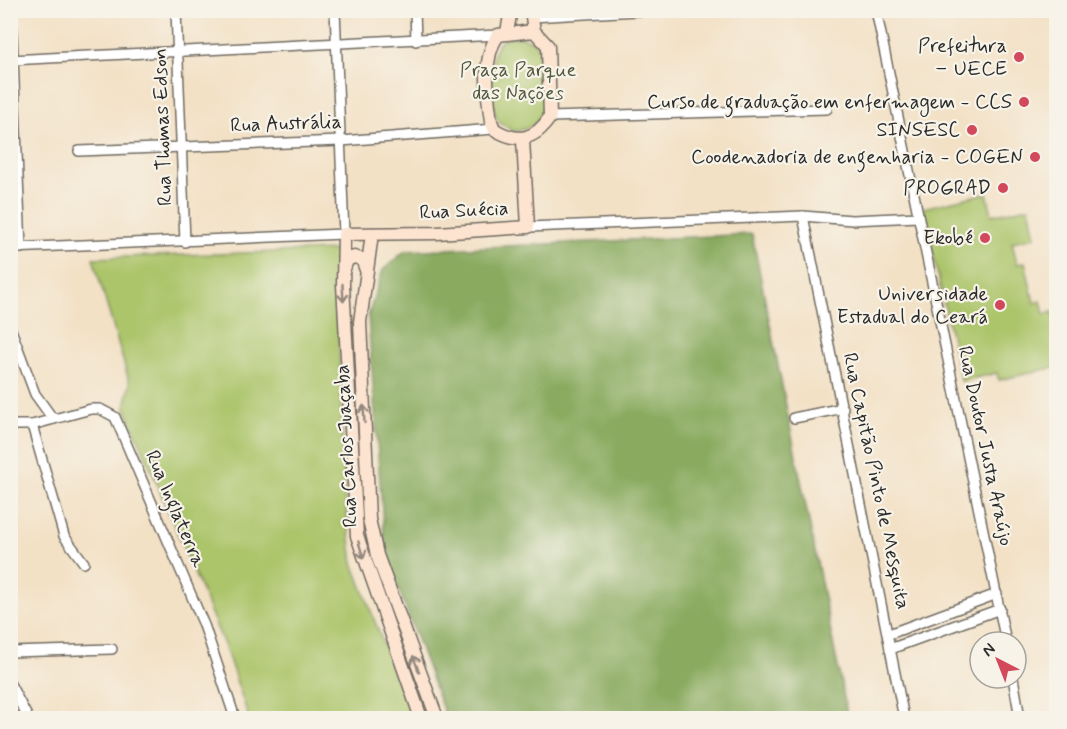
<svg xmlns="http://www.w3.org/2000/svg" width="1067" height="729" viewBox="0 0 1067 729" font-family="Mynerve,sans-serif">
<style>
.green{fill:#acc56b;stroke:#6c784b;stroke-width:1.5}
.forest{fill:#89aa5f;stroke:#5a6a45;stroke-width:1.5}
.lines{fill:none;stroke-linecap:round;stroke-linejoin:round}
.street-casing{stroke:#716b61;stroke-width:12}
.secondary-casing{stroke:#716b61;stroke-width:15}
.street{stroke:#fff;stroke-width:9}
.secondary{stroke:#fde4d1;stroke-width:12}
.oneway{stroke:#94887e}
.poi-dot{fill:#d1495b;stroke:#f7f3e8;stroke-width:2}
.labels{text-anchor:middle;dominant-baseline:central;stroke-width:4.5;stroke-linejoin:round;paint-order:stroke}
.poi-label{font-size:20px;fill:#2b2b2b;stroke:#f7f3e8;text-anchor:end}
.park-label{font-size:20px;fill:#52593e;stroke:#f7f3e8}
.street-label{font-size:20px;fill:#2b2b2b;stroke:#f7f3e8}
</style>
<rect width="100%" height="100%" fill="#f7f3e8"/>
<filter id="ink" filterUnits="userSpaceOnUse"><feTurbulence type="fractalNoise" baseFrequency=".0167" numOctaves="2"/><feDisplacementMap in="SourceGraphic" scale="12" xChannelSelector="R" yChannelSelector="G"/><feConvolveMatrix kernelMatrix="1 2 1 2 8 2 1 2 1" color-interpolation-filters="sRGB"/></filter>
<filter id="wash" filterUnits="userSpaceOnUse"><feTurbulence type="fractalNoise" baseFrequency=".008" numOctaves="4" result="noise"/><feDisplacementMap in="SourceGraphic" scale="24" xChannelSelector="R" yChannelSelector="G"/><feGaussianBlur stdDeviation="1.35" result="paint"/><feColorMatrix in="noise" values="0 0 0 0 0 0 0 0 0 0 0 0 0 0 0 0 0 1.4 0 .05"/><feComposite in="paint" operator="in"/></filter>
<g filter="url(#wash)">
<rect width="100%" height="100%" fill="#f3e1c6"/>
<g class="green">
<path d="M523 37C529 40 535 42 539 47 544 55 543 66 543 75 545 101 547 129 513 131L500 123 496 117C491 99 486 49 504 39 510 36 517 37 523 37Z"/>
<polygon points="987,193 992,215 1029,207 1035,237 1012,242 1017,264 1025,262 1034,303 1041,301 1044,314 1053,312 1056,329 1056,367 999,380 997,373 961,381 923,208"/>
<polygon points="335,250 345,500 353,563 411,718 249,718 225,647 125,407 130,384 93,258"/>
</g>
<polygon class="forest" points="752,234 848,718 446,718 385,552 368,316 383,270 405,251"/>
</g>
<g filter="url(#ink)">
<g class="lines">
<defs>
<g id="street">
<polyline points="11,10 21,248"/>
<polyline points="176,10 185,242"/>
<polyline points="415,10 416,41"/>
<polyline points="876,10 1006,642"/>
<polyline points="532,17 654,10"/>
<polyline points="10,60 498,35"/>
<polyline points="550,117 827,109"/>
<polyline points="79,151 341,141 494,129"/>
<polyline points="803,216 904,718"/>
<polyline points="528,227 803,216 852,220 918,217"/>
<polyline points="10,248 344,234 335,10"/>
<polyline points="10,327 35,394 53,419"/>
<polyline points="794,418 843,408"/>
<polyline points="10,425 32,425 91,409 100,409 115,417 204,625 235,718"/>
<polyline points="32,425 64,536 84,563"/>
<polyline points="889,634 997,594"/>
<polyline points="890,649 1000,609"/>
<polyline points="10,652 112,649"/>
<polyline points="1013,678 1020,718"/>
<polyline points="10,684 28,718"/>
</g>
<g id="secondary">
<path d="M531 10 534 31 548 46 550 117C535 140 518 144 494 129L491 121C487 94 482 58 498 35L534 31"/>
<polyline points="507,32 511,10"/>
<polyline points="372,234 360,322 369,519 377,555 437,718"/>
<polyline points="344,269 347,260 354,257 362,259 366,270"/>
<polyline points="421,718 357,536 343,285 344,234 437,233 528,227 523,140"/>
</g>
</defs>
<use href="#street" class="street-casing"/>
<use href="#secondary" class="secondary-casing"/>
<use href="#street" class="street"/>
<use href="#secondary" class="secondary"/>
</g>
<defs><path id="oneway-shaft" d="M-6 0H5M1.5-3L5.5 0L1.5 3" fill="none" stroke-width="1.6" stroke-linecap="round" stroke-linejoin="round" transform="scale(1.5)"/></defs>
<g class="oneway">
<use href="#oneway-shaft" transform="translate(343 293) rotate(87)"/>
<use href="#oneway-shaft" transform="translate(364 414) rotate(-93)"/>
<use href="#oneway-shaft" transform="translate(361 550) rotate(73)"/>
<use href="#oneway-shaft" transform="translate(416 664) rotate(-110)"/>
</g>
</g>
<g class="poi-dot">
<circle cx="1019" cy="57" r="6"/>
<circle cx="1024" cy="102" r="6"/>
<circle cx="972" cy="130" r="6"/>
<circle cx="1035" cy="157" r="6"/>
<circle cx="1003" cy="188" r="6"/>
<circle cx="985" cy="238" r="6"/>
<circle cx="1000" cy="305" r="6"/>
</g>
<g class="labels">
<g class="poi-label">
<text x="1007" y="46">Prefeitura<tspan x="1007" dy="23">– UECE</tspan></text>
<text x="1012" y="102">Curso de graduação em enfermagem - CCS</text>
<text x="960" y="130">SINSESC</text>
<text x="1023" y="157">Coodenadoria de engenharia - COGEN</text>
<text x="991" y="188">PROGRAD</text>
<text x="973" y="238">Ekobé</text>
<text x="988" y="294">Universidade<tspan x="988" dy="23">Estadual do Ceará</tspan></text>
</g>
<g class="park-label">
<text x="518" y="70">Praça Parque<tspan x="518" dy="23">das Nações</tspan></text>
</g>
<g class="street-label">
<text transform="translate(286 124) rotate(-2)">Rua Austrália</text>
<text transform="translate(163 127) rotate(-92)">Rua Thomas Edson</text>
<text transform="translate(464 211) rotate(-3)">Rua Suécia</text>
<text transform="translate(347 446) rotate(-93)">Rua Carlos Juaçaba</text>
<text transform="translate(985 446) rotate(78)">Rua Doutor Justa Araújo</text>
<text transform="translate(876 481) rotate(78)">Rua Capitão Pinto de Mesquita</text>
<text transform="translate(175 509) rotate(67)">Rua Inglaterra</text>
</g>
</g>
<rect width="1067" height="729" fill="none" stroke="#f7f3e8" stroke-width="36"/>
<g transform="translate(998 660) rotate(318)"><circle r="28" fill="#f7f3e8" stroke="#a5a39c" stroke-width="1.5"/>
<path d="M0-4.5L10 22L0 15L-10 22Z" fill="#d1495b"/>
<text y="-9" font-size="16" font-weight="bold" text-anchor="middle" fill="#2b2b2b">N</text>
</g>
</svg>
